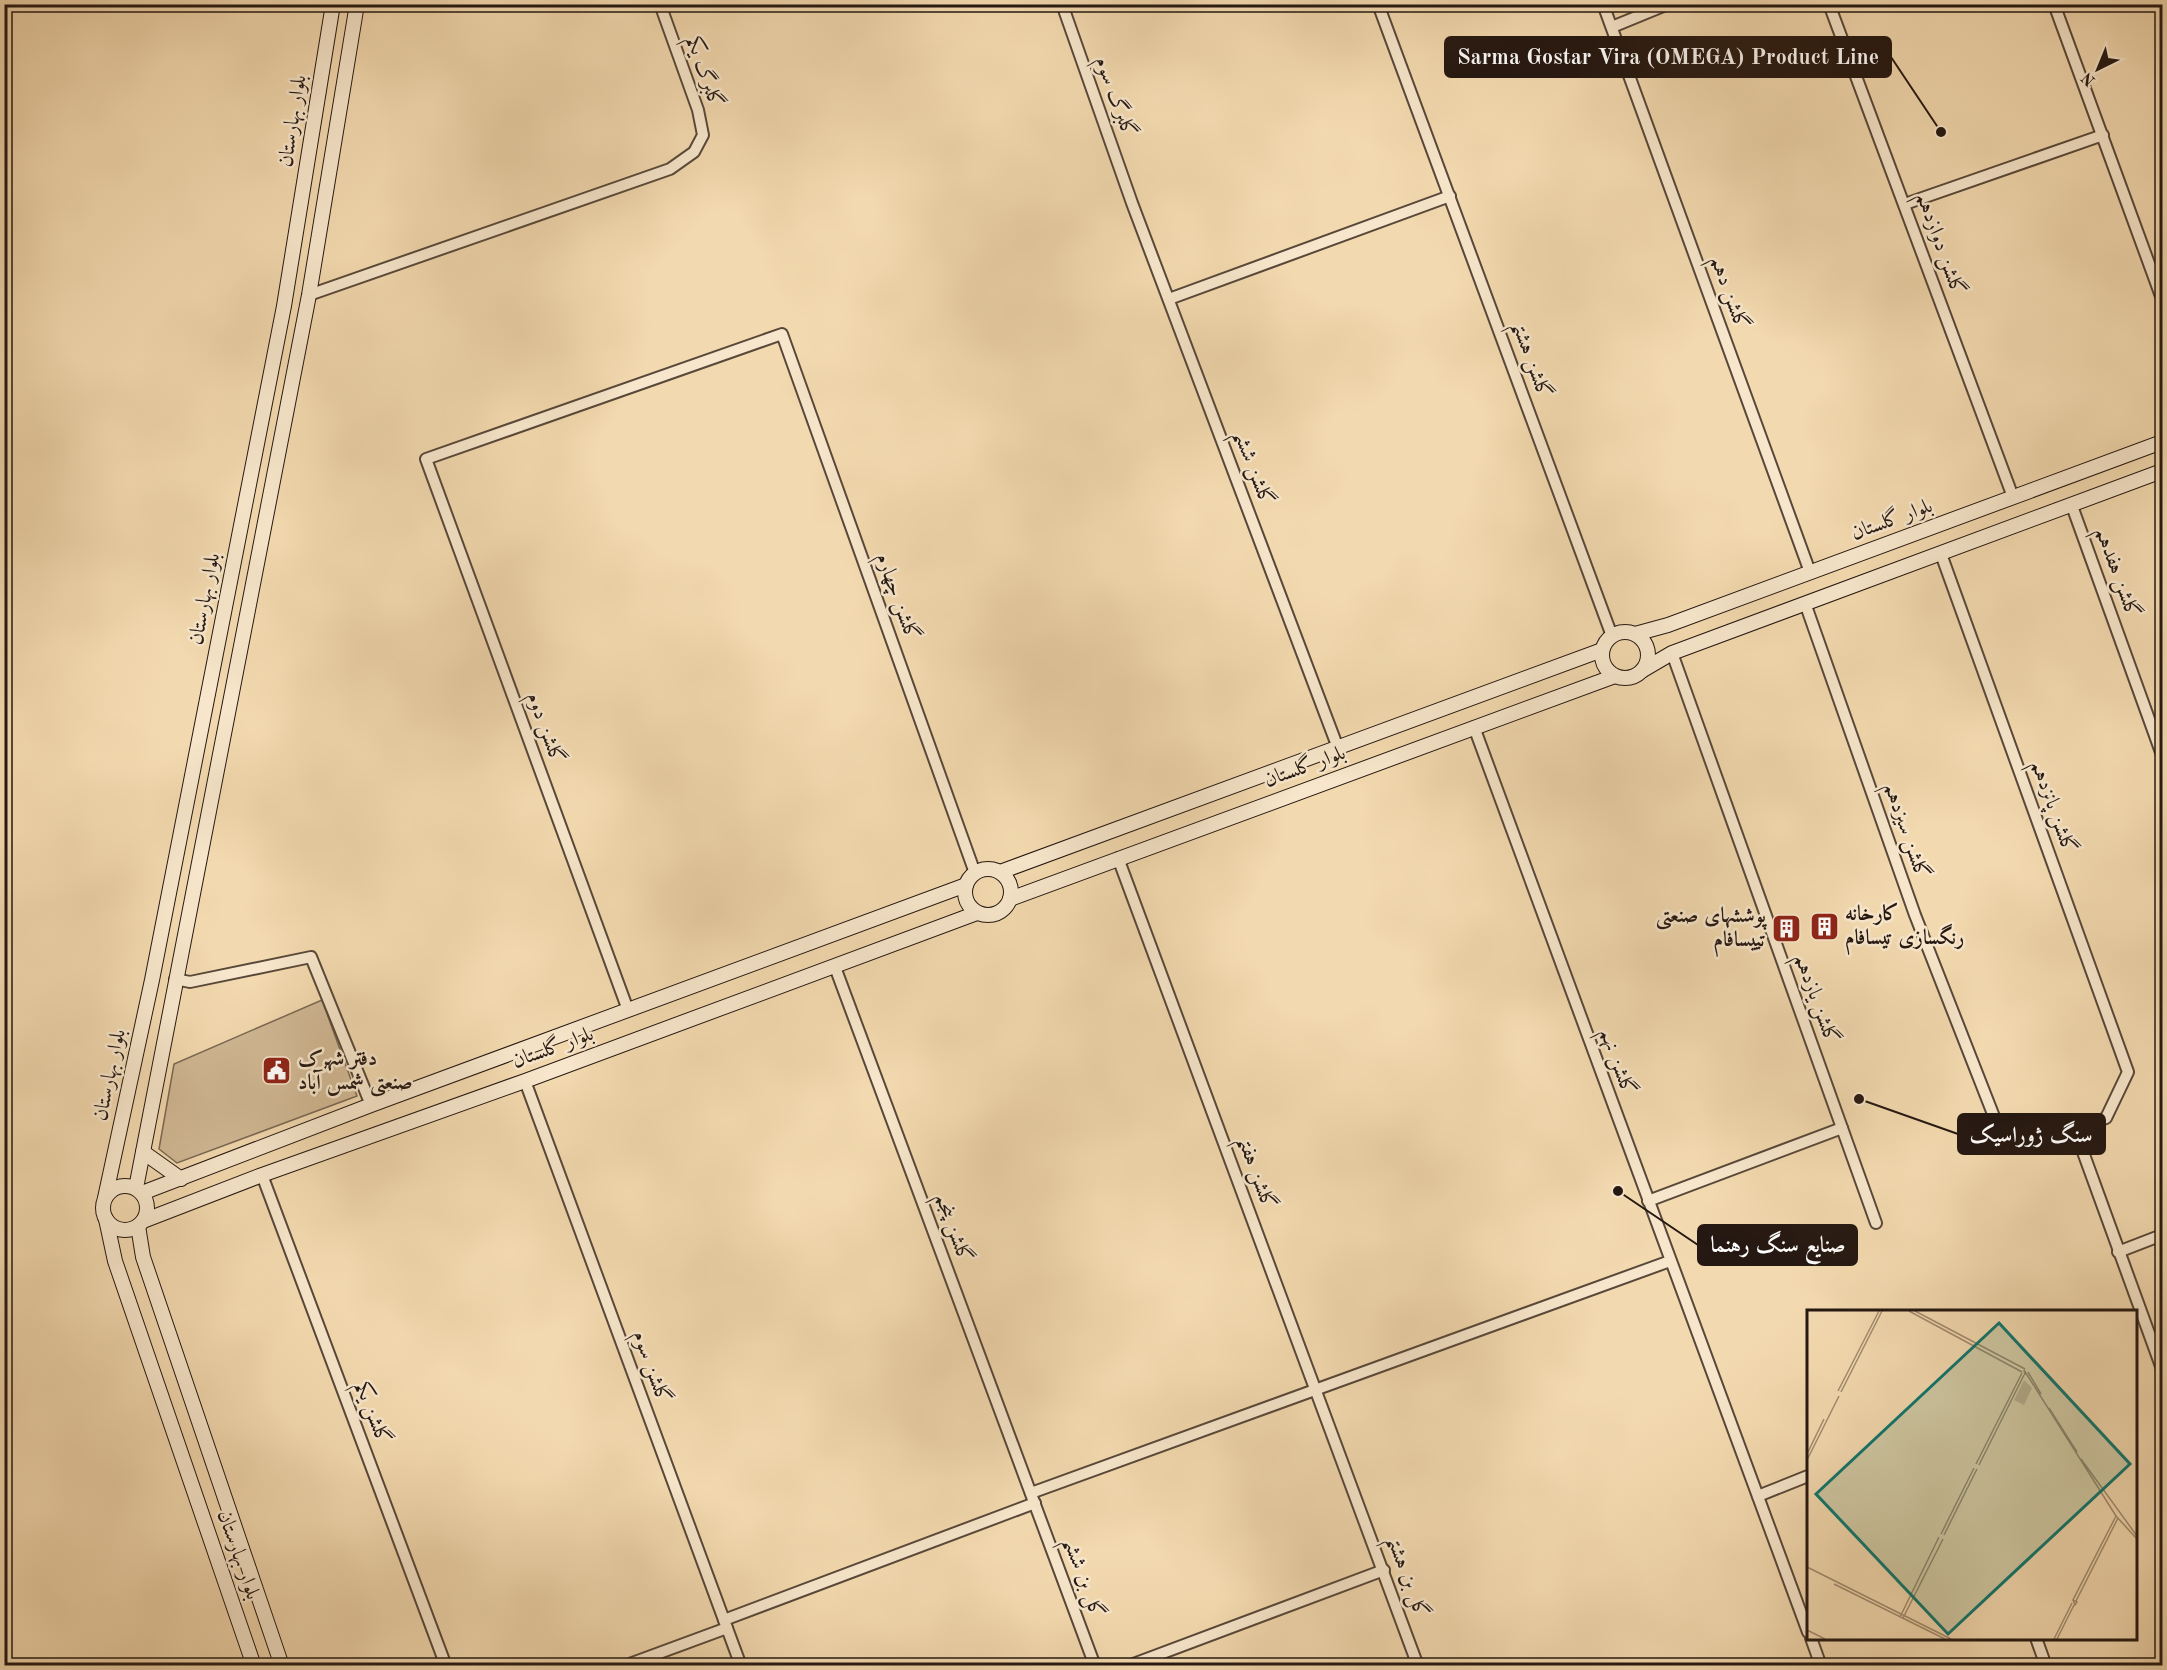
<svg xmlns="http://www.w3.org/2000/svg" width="2167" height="1670" viewBox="0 0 2167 1670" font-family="'Old Standard TT',Amiri,serif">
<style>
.green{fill:#d0b894;stroke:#7a6853;stroke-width:1.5}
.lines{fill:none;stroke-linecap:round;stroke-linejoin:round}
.street-casing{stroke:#584839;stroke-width:14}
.secondary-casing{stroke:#251812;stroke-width:16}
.street{stroke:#f7e6cb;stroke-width:10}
.secondary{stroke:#f7e6cb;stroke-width:14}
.labels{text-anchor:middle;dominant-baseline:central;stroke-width:5;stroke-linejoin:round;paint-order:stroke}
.street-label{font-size:21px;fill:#251812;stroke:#f7e6cb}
.poi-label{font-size:21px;font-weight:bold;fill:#251812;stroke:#f7e6cb;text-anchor:start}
.inset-road{fill:none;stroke:#a18c70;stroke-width:1.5}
.view{fill:#0f766e;fill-opacity:0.15;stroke:#0f766e;stroke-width:3}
.inset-edge{fill:none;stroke:#251812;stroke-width:3}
.leader{fill:none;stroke:#251812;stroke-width:2}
.callout-dot{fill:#251812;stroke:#f7e6cb;stroke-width:2}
.callout{fill:#251812;stroke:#251812;stroke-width:2}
.callout-label{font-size:22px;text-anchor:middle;font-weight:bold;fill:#fff}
</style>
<rect width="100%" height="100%" fill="#f3d9af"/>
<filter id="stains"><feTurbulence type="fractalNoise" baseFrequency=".00333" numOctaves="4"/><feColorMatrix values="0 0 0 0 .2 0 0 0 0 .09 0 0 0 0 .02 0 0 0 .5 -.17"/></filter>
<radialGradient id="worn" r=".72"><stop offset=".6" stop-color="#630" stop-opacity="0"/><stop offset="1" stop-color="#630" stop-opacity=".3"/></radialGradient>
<polygon class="green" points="322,1000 357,1096 177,1163 159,1149 174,1064"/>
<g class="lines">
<defs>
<g id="street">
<polyline points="1062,4 1132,203 1338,748"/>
<polyline points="1378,4 1612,636"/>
<polyline points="1603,4 1810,572"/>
<polyline points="1829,4 2013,497"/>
<polyline points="2054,4 2162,299"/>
<polyline points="1612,27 1668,4"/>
<polyline points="1905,204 2103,135"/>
<polyline points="309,295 670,169 694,152 703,135 698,110 660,4"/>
<polyline points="1169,299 1450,196"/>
<polyline points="2072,506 2162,755"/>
<polyline points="1805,603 1915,915 2002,1137 2046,1141 2106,1118 2128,1072 1941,554"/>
<polyline points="1672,653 1876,1223"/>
<polyline points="1474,727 1808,1632"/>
<polyline points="1118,858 1418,1666"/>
<polyline points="835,967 1095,1666"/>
<polyline points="175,979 190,982 311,957 371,1105"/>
<polyline points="628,1010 426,459 782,334 975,873"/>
<polyline points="525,1081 741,1666"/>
<polyline points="2075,1130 2162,1369"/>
<polyline points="262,1175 446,1666"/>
<polyline points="1648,1201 1842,1128"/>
<polyline points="2118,1252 2162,1235"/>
<polyline points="1031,1493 1670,1261"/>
<polyline points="1758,1496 1808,1476"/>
<polyline points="724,1620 1035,1503"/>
<polyline points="1811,1638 1821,1666"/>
<polyline points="2036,1638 2046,1666"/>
<polyline points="624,1666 727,1628"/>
<polyline points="1128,1666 1384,1570"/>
</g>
<g id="secondary">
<circle cx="1625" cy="655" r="23"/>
<polyline points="1635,634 1668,625 2162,442"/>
<polyline points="1643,670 1672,653 2162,471"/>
<circle cx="988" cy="892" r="23"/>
<polyline points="1000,872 1602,650"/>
<polyline points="1010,899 1615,676"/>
<polyline points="143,1152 181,1179"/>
<circle cx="125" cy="1208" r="22"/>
<polyline points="136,1188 309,295 357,4"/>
<polyline points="142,1193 371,1105 966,885"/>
<polyline points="105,1198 152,980 284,306 333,4"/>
<polyline points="106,1219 115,1261 254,1666"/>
<polyline points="143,1221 262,1175 525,1081 977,913"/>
<polyline points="138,1226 143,1257 282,1666"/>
</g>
</defs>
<use href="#street" class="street-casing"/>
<use href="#secondary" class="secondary-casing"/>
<use href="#street" class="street"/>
<use href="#secondary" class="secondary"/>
</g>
<defs>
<symbol id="building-square" viewBox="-11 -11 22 22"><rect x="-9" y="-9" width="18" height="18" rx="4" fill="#8f2418" stroke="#f7e6cb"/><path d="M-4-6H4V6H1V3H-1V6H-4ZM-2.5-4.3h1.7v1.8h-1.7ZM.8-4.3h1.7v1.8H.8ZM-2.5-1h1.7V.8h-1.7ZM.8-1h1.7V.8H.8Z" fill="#fff"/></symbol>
<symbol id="civic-square" viewBox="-11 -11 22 22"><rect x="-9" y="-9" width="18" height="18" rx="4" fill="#8f2418" stroke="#f7e6cb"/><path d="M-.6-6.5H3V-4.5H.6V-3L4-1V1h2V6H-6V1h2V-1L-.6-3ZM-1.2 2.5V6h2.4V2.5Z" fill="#fff"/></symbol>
</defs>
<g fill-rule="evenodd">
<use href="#building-square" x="1808" y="910" width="33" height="33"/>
<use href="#building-square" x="1770" y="912" width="33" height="33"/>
<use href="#civic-square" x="260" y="1054" width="33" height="33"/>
</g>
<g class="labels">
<g class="street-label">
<text transform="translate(704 72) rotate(71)">گلبرگ یکم</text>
<text transform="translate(1115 97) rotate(70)">گلبرگ سوم</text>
<text transform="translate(293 121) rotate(-81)">بلوار بهارستان</text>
<text transform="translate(1940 244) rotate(70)">گلشن دوازدهم</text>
<text transform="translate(1729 293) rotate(70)">گلشن دهم</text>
<text transform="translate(1531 360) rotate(70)">گلشن هشتم</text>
<text transform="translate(1253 468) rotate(69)">گلشن ششم</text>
<text transform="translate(1892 520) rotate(-20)">بلوار گلستان</text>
<text transform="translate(2117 573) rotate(70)">گلشن هفدهم</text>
<text transform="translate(897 597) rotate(70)">گلشن چهارم</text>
<text transform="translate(205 599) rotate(-79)">بلوار بهارستان</text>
<text transform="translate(545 728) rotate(70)">گلشن دوم</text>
<text transform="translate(1305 767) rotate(-20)">بلوار گلستان</text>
<text transform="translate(2053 807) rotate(70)">گلشن پانزدهم</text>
<text transform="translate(1906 831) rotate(71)">گلشن سیزدهم</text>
<text transform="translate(1816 999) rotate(70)">گلشن یازدهم</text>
<text transform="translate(553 1048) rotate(-20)">بلوار گلستان</text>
<text transform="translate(1617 1062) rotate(70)">گلشن نهم</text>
<text transform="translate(110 1075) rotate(-78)">بلوار بهارستان</text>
<text transform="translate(1256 1173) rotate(70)">گلشن هفتم</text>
<text transform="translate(953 1228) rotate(70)">گلشن پنجم</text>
<text transform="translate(651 1367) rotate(70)">گلشن سوم</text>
<text transform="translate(372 1413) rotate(69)">گلشن یکم</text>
<text transform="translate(238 1555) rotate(71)">بلوار بهارستان</text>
<text transform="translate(1407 1577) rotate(70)">گل بن هشتم</text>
<text transform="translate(1083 1578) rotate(70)">گل بن ششم</text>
</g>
<g class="poi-label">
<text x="1845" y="914">کارخانه<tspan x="1845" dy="24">رنگسازی تیسافام</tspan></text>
<text x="1766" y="916" text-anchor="end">پوششهای صنعتی<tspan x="1766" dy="24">تییسافام</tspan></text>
<text x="298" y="1059">دفتر شهرک<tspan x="298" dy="24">صنعتی شمس آباد</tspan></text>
</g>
</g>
<g transform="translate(1807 1310)">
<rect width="330" height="330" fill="#f3d9af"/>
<path d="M217 70 225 78 217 95 207 90Z" fill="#d0b894"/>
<path class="inset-road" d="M102 1 215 62M108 1 218 59M221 62 234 84M218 65 217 60 309 206 330 229M31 81 72 1M34 82 75 1M242 98 270 142M0 144 17 109M274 149 330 226M0 150 32 86M169 154 215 63M172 155 217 65M134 224 167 158M137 225 170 159M0 257 144 329M27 274 138 329M266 290 268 295 270 292 266 290 309 206M269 291 311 208M93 307 132 227M96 308 136 229M0 320 18 329M247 329 265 293M250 329 267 295"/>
<path class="view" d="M192 13 323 154 141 324 9 184Z"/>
<rect width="330" height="330" class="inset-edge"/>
</g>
<path class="leader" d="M1941 132L1891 57M1859 1099L1958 1134M1618 1191L1698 1245"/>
<g class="callout-dot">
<circle cx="1941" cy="132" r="6"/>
<circle cx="1859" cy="1099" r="6"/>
<circle cx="1618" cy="1191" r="6"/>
</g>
<g class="callout">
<rect x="1445" y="37" width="446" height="40" rx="6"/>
<rect x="1958" y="1114" width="147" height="40" rx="6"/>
<rect x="1698" y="1225" width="159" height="40" rx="6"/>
</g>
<g class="callout-label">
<text x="1668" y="64">Sarma Gostar Vira (OMEGA) Product Line</text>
<text x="2031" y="1142">سنگ ژوراسیک</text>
<text x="1778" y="1252">صنایع سنگ رهنما</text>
</g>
<rect width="2167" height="1670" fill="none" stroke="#f3d9af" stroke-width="24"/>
<rect x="6" y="6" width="2155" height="1658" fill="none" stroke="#251812" stroke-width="3"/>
<rect x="12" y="12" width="2143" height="1646" fill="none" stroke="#251812" stroke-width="1.5"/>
<g transform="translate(2098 69) rotate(223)" stroke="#f7e6cb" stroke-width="4.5" paint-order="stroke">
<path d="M0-4.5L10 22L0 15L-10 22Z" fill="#251812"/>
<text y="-9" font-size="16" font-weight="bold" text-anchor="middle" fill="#251812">N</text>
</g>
<rect width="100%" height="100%" filter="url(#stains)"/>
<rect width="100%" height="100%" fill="url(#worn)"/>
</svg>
